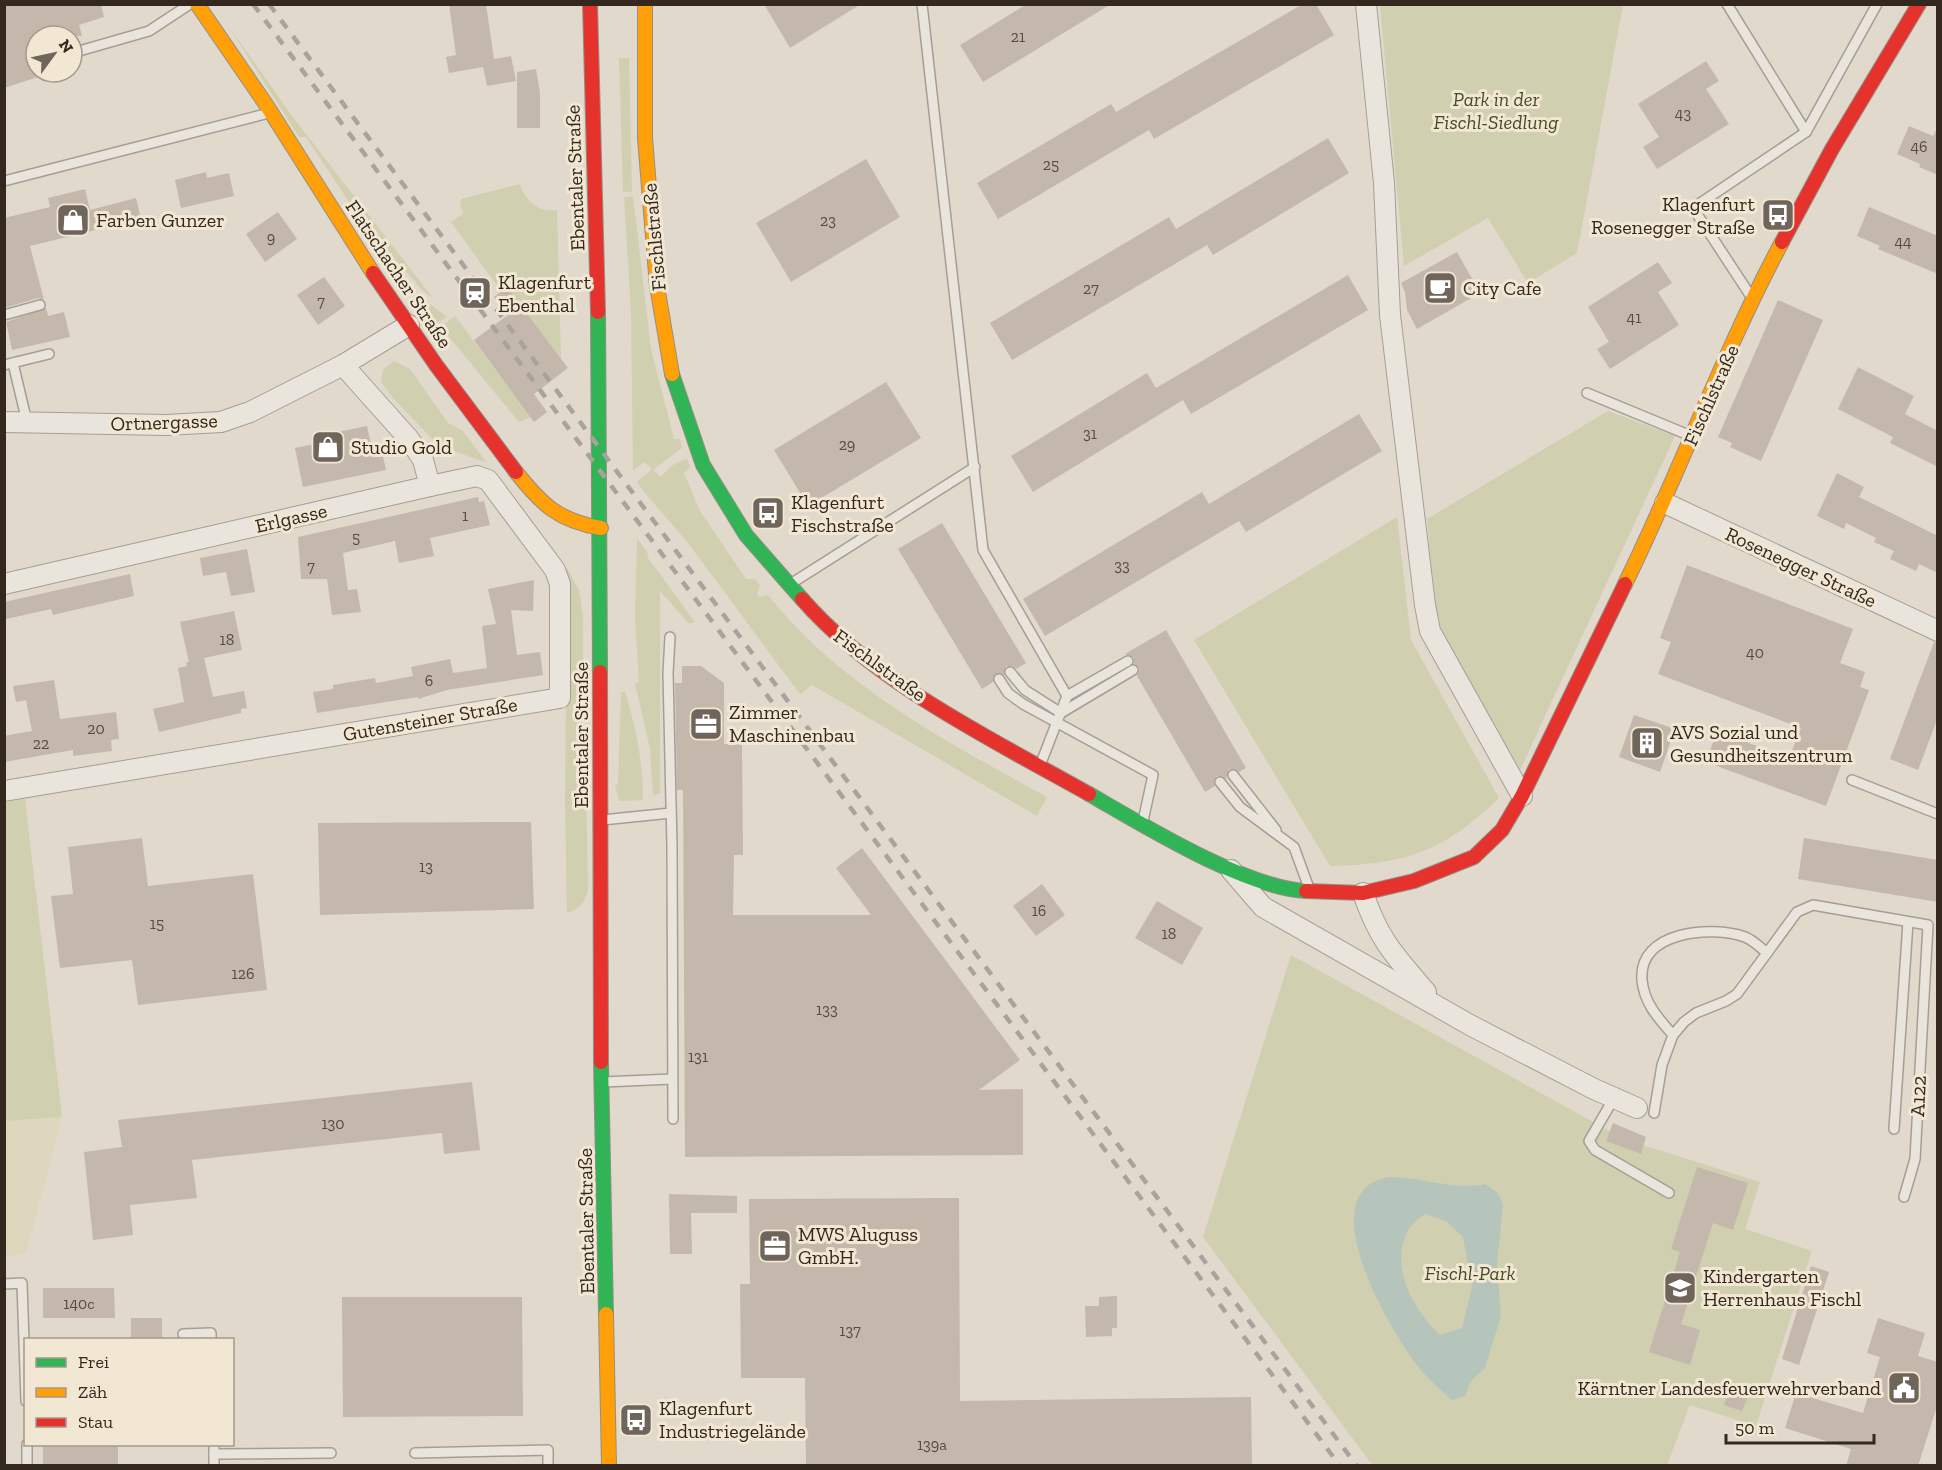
<svg xmlns="http://www.w3.org/2000/svg" width="1942" height="1470" viewBox="0 0 1942 1470" font-family="'Zilla Slab',serif">
<style>
.farmland{fill:#dfd7bd}
.green{fill:#d0cfaf}
.water{fill:#b6c5bc;fill-rule:evenodd}
.building{fill:#c4b8ac}
.lines{fill:none;stroke-linecap:round;stroke-linejoin:round}
.lane-casing{stroke:#a69e95;stroke-width:12}
.street-casing{stroke:#a69e95;stroke-width:22}
.fast-casing{stroke:#958e85;stroke-width:16}
.slow-casing{stroke:#958e85;stroke-width:16}
.jam-casing{stroke:#958e85;stroke-width:16}
.lane{stroke:#eae5dc;stroke-width:9}
.street{stroke:#eae5dc;stroke-width:20}
.fast{stroke:#30b455;stroke-width:14}
.slow{stroke:#ff9f0a;stroke-width:14}
.jam{stroke:#e5322d;stroke-width:14}
.rail{stroke:#a8a39d;stroke-width:4.5;stroke-dasharray:10 10;stroke-linecap:butt}
.labels{text-anchor:middle;dominant-baseline:central;stroke-width:6;stroke-linejoin:round;paint-order:stroke}
.number-label{font-size:16px;fill:#574b42}
.park-label{font-size:20px;font-style:italic;fill:#454d27;stroke:#f1e7d2}
.street-label{font-size:20px;fill:#33271e;stroke:#f1e7d2}
.poi-label{font-size:20px;fill:#33271e;stroke:#f1e7d2;text-anchor:start}
</style>
<rect width="100%" height="100%" fill="#e1d9cb"/>
<polygon class="farmland" points="62,1117 26,1254 5,1256 5,1121"/>
<g class="green">
<polygon points="1380,5 1623,5 1577,253 1528,283 1488,218 1404,266"/>
<polygon points="229,27 295,120 433,298 423,291 376,237 371,235 306,137 299,137"/>
<polygon points="619,58 629,58 632,192 623,192"/>
<path d="M520 184C525 201 539 213 557 210L561 359 504 283 496 284 451 222 464 213 460 206 461 199Z"/>
<path d="M633 196 651 349 674 439H680L682 448 653 470 661 477 671 466 687 458 690 467 684 473 700 511 746 579H755L760 585 757 594 759 597 768 595C840 686 947 742 1047 797L1037 816 812 685 800 694C762 643 725 592 687 542 670 521 653 504 637 482L652 469 645 462 633 470 631 312 624 197Z"/>
<polygon points="394,266 418,295 447,317 437,323 424,315"/>
<polygon points="455,316 531,417 519,422 441,327"/>
<polygon points="394,361 410,369 448,423 462,430 487,463 438,445 394,399 381,382 383,370"/>
<polygon points="1608,411 1675,436 1519,772 1436,627 1427,519"/>
<path d="M1397 517 1411 640 1499 798C1443 852 1407 864 1330 866L1194 640Z"/>
<polygon points="637,539 647,551 648,558 695,622 689,624 660,591 660,793 653,796 650,749 635,683 639,682 635,619"/>
<path d="M567 568 579 590 583 616V784L586 785 588 887C587 899 580 910 567 913L565 804Z"/>
<path d="M621 692H625C636 728 643 761 643 800L619 801 615 785 618 784Z"/>
<polygon points="25,799 62,1117 5,1121 5,802"/>
<polygon points="1291,955 1624,1139 1760,1182 1745,1229 1812,1251 1756,1426 1690,1405 1667,1465 1373,1466 1203,1237"/>
</g>
<path class="water" d="M1389 1177C1422 1177 1453 1191 1485 1184L1498 1193 1503 1205 1497 1264 1501 1316 1485 1368 1471 1381 1465 1396 1452 1400C1439 1389 1427 1378 1416 1364 1389 1328 1308 1191 1389 1177ZM1425 1214 1446 1221 1463 1237 1472 1287 1462 1328 1440 1335C1413 1309 1389 1268 1408 1230 1411 1224 1420 1218 1425 1214Z"/>
<g class="building">
<polygon points="4,4 101,4 104,17 79,25 82,36 36,36 36,72 40,72 41,76 4,88"/>
<polygon points="449,4 486,4 494,59 511,56 516,81 487,86 483,67 449,73 446,57 456,55"/>
<polygon points="764,4 861,4 790,48"/>
<polygon points="1027,4 1111,4 983,82 960,45"/>
<polygon points="1303,4 1316,4 1334,35 1154,139 1149,130 998,219 977,183 1111,104 1116,112"/>
<polygon points="1706,61 1719,81 1706,89 1729,124 1657,169 1643,147 1659,137 1638,104"/>
<polygon points="536,69 540,93 540,128 517,128 517,72"/>
<polygon points="1909,126 1933,136 1938,127 1938,175 1919,167 1920,164 1897,154"/>
<polygon points="1328,138 1349,173 1213,255 1207,245 1012,360 990,323 1169,217 1176,229"/>
<polygon points="866,159 900,217 791,282 756,223"/>
<polygon points="206,172 207,178 229,173 234,196 181,208 175,180"/>
<polygon points="85,189 90,210 136,198 141,219 30,246 44,300 38,298 4,308 4,218 50,207 48,198"/>
<polygon points="1869,207 1938,236 1938,274 1878,249 1880,246 1857,236"/>
<polygon points="278,212 297,239 265,262 246,234"/>
<polygon points="1457,252 1480,293 1417,329 1407,310 1405,292 1401,283"/>
<polygon points="1658,262 1672,283 1658,292 1679,325 1610,369 1597,349 1609,342 1588,307"/>
<polygon points="1348,275 1368,310 1191,414 1183,400 1033,492 1011,456 1147,373 1156,388"/>
<polygon points="324,277 345,306 318,325 297,295"/>
<polygon points="507,287 568,368 534,394 547,412 534,422 474,340 508,315 494,297"/>
<polygon points="1778,300 1823,320 1761,461 1730,447 1732,443 1718,437"/>
<polygon points="46,308 48,316 64,312 70,337 12,350 6,322"/>
<polygon points="1858,367 1914,396 1905,414 1938,431 1938,467 1890,443 1893,437 1838,409"/>
<polygon points="886,382 921,438 808,506 774,450"/>
<polygon points="1359,414 1382,451 1246,532 1239,521 1045,636 1023,599 1202,492 1209,504"/>
<polygon points="367,426 371,445 380,443 386,470 303,487 295,448 334,440 333,433"/>
<polygon points="1837,473 1864,487 1859,497 1938,536 1938,573 1919,564 1916,571 1890,559 1894,551 1874,542 1876,538 1846,523 1844,529 1817,516"/>
<polygon points="478,497 479,502 484,501 490,525 430,538 434,556 399,563 395,541 343,553 348,590 357,589 361,612 332,615 327,579 301,579 298,537"/>
<polygon points="942,523 1026,663 1016,669 1012,666 1006,666 1004,675 995,674 993,682 982,689 898,549"/>
<polygon points="247,549 255,592 231,596 226,572 203,576 200,558"/>
<polygon points="1687,565 1853,629 1840,663 1865,672 1860,687 1869,690 1826,806 1706,762 1717,731 1789,758 1801,728 1658,674 1671,642 1660,638"/>
<polygon points="130,574 134,596 53,615 51,609 6,619 4,602"/>
<polygon points="534,580 533,611 511,610 517,655 540,652 543,675 447,690 418,699 418,697 317,713 313,692 333,689 333,685 375,678 376,683 413,676 411,667 450,659 453,673 487,668 482,626 496,624 488,589"/>
<polygon points="234,611 242,650 204,658 213,697 244,691 247,708 241,709 241,713 159,732 153,709 184,702 178,668 187,666 186,662 189,662 180,622"/>
<polygon points="1166,630 1246,768 1239,772 1229,769 1226,779 1222,776 1216,776 1215,786 1205,792 1137,676 1140,669 1134,663 1134,657 1125,654"/>
<polygon points="1934,642 1938,643 1938,717 1918,770 1890,759"/>
<polygon points="682,666 701,666 724,683 724,744 742,744 743,855 734,855 733,915 871,915 836,868 862,848 1020,1060 979,1090 1023,1089 1023,1155 685,1157 683,790 677,790 675,683 682,683"/>
<polygon points="54,680 60,719 116,712 119,739 111,740 112,751 73,756 73,750 4,762 4,736 32,731 26,700 16,702 13,686"/>
<polygon points="1634,715 1675,729 1660,772 1619,757"/>
<polygon points="531,822 534,909 320,915 318,823"/>
<polygon points="142,838 148,886 253,874 267,990 138,1005 132,960 60,968 51,896 73,894 68,847"/>
<polygon points="1804,838 1938,860 1938,902 1798,879"/>
<polygon points="1042,884 1065,915 1036,936 1013,906"/>
<polygon points="1157,901 1203,928 1182,965 1135,938"/>
<polygon points="472,1082 480,1150 444,1154 442,1133 192,1160 197,1198 130,1205 133,1235 93,1240 84,1152 122,1147 118,1120"/>
<polygon points="1613,1123 1646,1137 1641,1154 1606,1141"/>
<polygon points="1697,1167 1748,1183 1733,1230 1713,1223 1681,1324 1700,1330 1690,1365 1649,1352 1680,1252 1671,1249"/>
<polygon points="669,1194 737,1196 737,1213 691,1213 692,1254 670,1254"/>
<polygon points="959,1198 960,1401 1251,1397 1252,1466 806,1466 805,1378 741,1378 740,1284 750,1284 749,1199"/>
<polygon points="1811,1266 1829,1272 1799,1365 1782,1359"/>
<polygon points="43,1288 114,1288 115,1318 43,1318"/>
<polygon points="1117,1296 1117,1328 1112,1328 1112,1336 1086,1337 1085,1306 1099,1306 1099,1297"/>
<polygon points="342,1297 522,1297 523,1416 343,1417"/>
<rect x="131" y="1318" width="31" height="22"/>
<polygon points="1878,1318 1925,1333 1918,1356 1938,1362 1938,1403 1918,1466 1846,1466 1851,1449 1785,1428 1796,1393 1863,1413 1880,1357 1867,1353"/>
<polygon points="1729,1390 1748,1396 1742,1411 1724,1405"/>
<rect x="43" y="1444" width="75" height="22"/>
</g>
<g class="lines">
<defs>
<g id="lane">
<polyline points="922,4 983,550 1067,696 1041,763"/>
<polyline points="1727,4 1806,132"/>
<polyline points="72,53 149,31 190,4"/>
<polyline points="4,181 269,113"/>
<polyline points="1750,295 1693,208 1806,132 1877,4"/>
<polyline points="4,315 40,305"/>
<polyline points="13,363 27,422"/>
<polyline points="4,365 49,354"/>
<polyline points="1587,393 1691,436"/>
<polyline points="792,583 975,467"/>
<polyline points="670,637 668,673 672,846 673,1119"/>
<polyline points="1010,672 1025,690 1061,713 1133,670"/>
<polyline points="999,679 1008,693 1023,704 1153,775 1143,821"/>
<polyline points="1067,696 1128,661"/>
<polyline points="1233,775 1276,830"/>
<polyline points="1852,780 1938,814"/>
<polyline points="1220,782 1240,807 1294,847 1309,888"/>
<polyline points="602,820 671,813"/>
<polyline points="1673,1035 1684,1022 1696,1013 1726,1001 1737,994 1767,953"/>
<polyline points="603,1082 672,1079"/>
<polyline points="1614,1098 1589,1141 1595,1150 1669,1193"/>
<path d="M1654 1113 1662 1065 1673 1035C1658 1018 1644 1003 1642 980 1638 931 1712 925 1745 937 1753 940 1761 948 1767 953L1797 912 1813 905 1928 925 1915 1159 1904 1197"/>
<polyline points="1894,1129 1908,922"/>
<polyline points="4,1284 22,1283 26,1401"/>
<polyline points="183,1334 211,1333 211,1340"/>
<polyline points="27,1444 27,1466"/>
<polyline points="214,1444 214,1466"/>
<polyline points="415,1453 548,1450 548,1466"/>
<polyline points="214,1454 331,1453"/>
</g>
<g id="street">
<polyline points="1366,4 1384,183 1390,315 1425,605 1430,631 1522,796"/>
<polyline points="4,422 166,425 221,422 250,412 343,365 409,325"/>
<polyline points="1665,503 1938,631"/>
<polyline points="4,584 430,486 423,460 409,439 343,365"/>
<polyline points="4,791 560,698 560,584 555,570 488,480 477,476 430,486"/>
<polyline points="1231,870 1263,907 1470,1025 1594,1089 1637,1108"/>
<path d="M1363 893C1379 940 1394 955 1426 992"/>
</g>
<g id="fast">
<polyline points="598,312 600,672"/>
<polyline points="672,374 703,465 746,535 802,599"/>
<path d="M1089 794C1143 825 1245 888 1306 891"/>
<polyline points="601,1062 606,1314"/>
</g>
<g id="slow">
<polyline points="197,4 267,106 373,273"/>
<polyline points="645,4 645,138 657,286 672,374"/>
<path d="M516 472C542 505 559 521 601 528"/>
<path d="M1625 584C1680 472 1723 352 1782 242"/>
<polyline points="606,1314 609,1466"/>
</g>
<g id="jam">
<polyline points="590,4 598,312"/>
<polyline points="1782,242 1832,149 1919,4"/>
<polyline points="373,273 436,365 516,472"/>
<path d="M802 599C875 683 993 740 1089 794"/>
<polyline points="600,672 601,1062"/>
<polyline points="1306,891 1363,893 1414,881 1474,857 1502,830 1522,796 1625,584"/>
</g>
</defs>
<use href="#lane" class="lane-casing"/>
<use href="#street" class="street-casing"/>
<use href="#fast" class="fast-casing"/>
<use href="#slow" class="slow-casing"/>
<use href="#jam" class="jam-casing"/>
<use href="#lane" class="lane"/>
<use href="#street" class="street"/>
<use href="#fast" class="fast"/>
<use href="#slow" class="slow"/>
<use href="#jam" class="jam"/>
<g class="rail">
<polyline points="253,4 1340,1466"/>
<polyline points="269,4 1357,1466"/>
</g>
</g>
<defs>
<symbol id="bus-square" viewBox="-11 -11 22 22"><rect x="-9" y="-9" width="18" height="18" rx="4" fill="#70655b" stroke="#f1e7d2"/><path d="M-5-6H5V4H4V6H2V4H-2V6H-4V4H-5ZM-3.5-4V0h7V-4ZM-3.5 1.2v1.5H-2V1.2ZM2 1.2v1.5H3.5V1.2Z" fill="#fff"/></symbol>
<symbol id="shop-square" viewBox="-11 -11 22 22"><rect x="-9" y="-9" width="18" height="18" rx="4" fill="#70655b" stroke="#f1e7d2"/><path d="M-5-2.5h2.3a2.7 3.5 0 0 1 5.4 0H5L5.5 6h-11ZM-1.5-2.5h3a1.5 2.3 0 0 0-3 0Z" fill="#fff"/></symbol>
<symbol id="cafe-square" viewBox="-11 -11 22 22"><rect x="-9" y="-9" width="18" height="18" rx="4" fill="#70655b" stroke="#f1e7d2"/><path d="M-5.5-4.5H6V0H3Q3 3.5 0 3.5H-2.5Q-5.5 3.5-5.5 0ZM3-3.2v2h1.7v-2ZM-6 4.5H4V6H-6Z" fill="#fff"/></symbol>
<symbol id="station-square" viewBox="-11 -11 22 22"><rect x="-9" y="-9" width="18" height="18" rx="4" fill="#70655b" stroke="#f1e7d2"/><path d="M-3-6H3Q5-6 5-4V2Q5 4 3 4L4.5 6H3L1.5 4h-3L-3 6H-4.5L-3 4Q-5 4-5 2V-4Q-5-6-3-6ZM-3.5-4v3h7v-3ZM-3.5 1v1.5H-2V1ZM2 1v1.5H3.5V1Z" fill="#fff"/></symbol>
<symbol id="office-square" viewBox="-11 -11 22 22"><rect x="-9" y="-9" width="18" height="18" rx="4" fill="#70655b" stroke="#f1e7d2"/><path d="M-6-3h4V-5.5h4V-3h4V5H-6ZM-1-4.5V-3h2v-1.5ZM-6 0V1H6V0Z" fill="#fff"/></symbol>
<symbol id="building-square" viewBox="-11 -11 22 22"><rect x="-9" y="-9" width="18" height="18" rx="4" fill="#70655b" stroke="#f1e7d2"/><path d="M-4-6H4V6H1V3H-1V6H-4ZM-2.5-4.3h1.7v1.8h-1.7ZM.8-4.3h1.7v1.8H.8ZM-2.5-1h1.7V.8h-1.7ZM.8-1h1.7V.8H.8Z" fill="#fff"/></symbol>
<symbol id="school-square" viewBox="-11 -11 22 22"><rect x="-9" y="-9" width="18" height="18" rx="4" fill="#70655b" stroke="#f1e7d2"/><path d="M0-5L7-2L0 1L-7-2ZM-4 1L0 2.5L4 1V4Q0 6-4 4Z" fill="#fff"/></symbol>
<symbol id="civic-square" viewBox="-11 -11 22 22"><rect x="-9" y="-9" width="18" height="18" rx="4" fill="#70655b" stroke="#f1e7d2"/><path d="M-.6-6.5H3V-4.5H.6V-3L4-1V1h2V6H-6V1h2V-1L-.6-3ZM-1.2 2.5V6h2.4V2.5Z" fill="#fff"/></symbol>
</defs>
<g fill-rule="evenodd">
<use href="#bus-square" x="1759" y="196" width="38" height="38"/>
<use href="#shop-square" x="54" y="201" width="38" height="38"/>
<use href="#cafe-square" x="1421" y="269" width="38" height="38"/>
<use href="#station-square" x="456" y="274" width="38" height="38"/>
<use href="#shop-square" x="309" y="428" width="38" height="38"/>
<use href="#bus-square" x="749" y="494" width="38" height="38"/>
<use href="#office-square" x="687" y="705" width="38" height="38"/>
<use href="#building-square" x="1628" y="724" width="38" height="38"/>
<use href="#office-square" x="756" y="1227" width="38" height="38"/>
<use href="#school-square" x="1661" y="1269" width="38" height="38"/>
<use href="#civic-square" x="1885" y="1369" width="38" height="38"/>
<use href="#bus-square" x="617" y="1401" width="38" height="38"/>
</g>
<g class="labels">
<g class="number-label">
<text x="1018" y="36">21</text>
<text x="1683" y="113">43</text>
<text x="1919" y="146">46</text>
<text x="1051" y="164">25</text>
<text x="828" y="220">23</text>
<text x="271" y="237">9</text>
<text x="1903" y="241">44</text>
<text x="1091" y="288">27</text>
<text x="321" y="301">7</text>
<text x="1634" y="317">41</text>
<text x="1090" y="433">31</text>
<text x="847" y="444">29</text>
<text x="465" y="515">1</text>
<text x="356" y="537">5</text>
<text x="1122" y="565">33</text>
<text x="311" y="566">7</text>
<text x="227" y="639">18</text>
<text x="1755" y="652">40</text>
<text x="429" y="680">6</text>
<text x="96" y="728">20</text>
<text x="41" y="743">22</text>
<text x="426" y="866">13</text>
<text x="1039" y="910">16</text>
<text x="157" y="923">15</text>
<text x="1169" y="933">18</text>
<text x="243" y="973">126</text>
<text x="827" y="1009">133</text>
<text x="698" y="1056">131</text>
<text x="333" y="1123">130</text>
<text x="79" y="1303">140c</text>
<text x="850" y="1330">137</text>
<text x="932" y="1444">139a</text>
</g>
<g class="park-label">
<text x="1496" y="99">Park in der<tspan x="1496" dy="23">Fischl-Siedlung</tspan></text>
<text x="1470" y="1273">Fischl-Park</text>
</g>
<g class="street-label">
<text transform="translate(575 178) rotate(-92)">Ebentaler Straße</text>
<text transform="translate(654 237) rotate(-95)">Fischlstraße</text>
<text transform="translate(399 274) rotate(56)">Flatschacher Straße</text>
<text transform="translate(1711 395) rotate(-66)">Fischlstraße</text>
<text transform="translate(164 422) rotate(-2)">Ortnergasse</text>
<text transform="translate(291 518) rotate(-13)">Erlgasse</text>
<text transform="translate(1801 567) rotate(25)">Rosenegger Straße</text>
<text transform="translate(880 665) rotate(36)">Fischlstraße</text>
<text transform="translate(430 719) rotate(-10)">Gutensteiner Straße</text>
<text transform="translate(581 735) rotate(-90)">Ebentaler Straße</text>
<text transform="translate(1918 1096) rotate(-87)">A122</text>
<text transform="translate(586 1221) rotate(-91)">Ebentaler Straße</text>
</g>
<g class="poi-label">
<text x="1755" y="204" text-anchor="end">Klagenfurt<tspan x="1755" dy="23">Rosenegger Straße</tspan></text>
<text x="96" y="220">Farben Gunzer</text>
<text x="498" y="282">Klagenfurt<tspan x="498" dy="23">Ebenthal</tspan></text>
<text x="1463" y="288">City Cafe</text>
<text x="351" y="447">Studio Gold</text>
<text x="791" y="502">Klagenfurt<tspan x="791" dy="23">Fischstraße</tspan></text>
<text x="729" y="712">Zimmer<tspan x="729" dy="23">Maschinenbau</tspan></text>
<text x="1670" y="732">AVS Sozial und<tspan x="1670" dy="23">Gesundheitszentrum</tspan></text>
<text x="798" y="1234">MWS Aluguss<tspan x="798" dy="23">GmbH.</tspan></text>
<text x="1703" y="1276">Kindergarten<tspan x="1703" dy="23">Herrenhaus Fischl</tspan></text>
<text x="1881" y="1388" text-anchor="end">Kärntner Landesfeuerwehrverband</text>
<text x="659" y="1408">Klagenfurt<tspan x="659" dy="23">Industriegelände</tspan></text>
</g>
</g>
<rect width="1942" height="1470" fill="none" stroke="#33271e" stroke-width="12"/>
<rect x="24" y="1338" width="210" height="108" fill="#f1e7d2" stroke="#a59a8a" stroke-width="1.5"/>
<rect x="36" y="1358" width="30" height="9" fill="#30b455" stroke="#a59a8a" stroke-width="1.5"/>
<text x="78" y="1368" font-size="18" fill="#33271e">Frei</text>
<rect x="36" y="1388" width="30" height="9" fill="#ff9f0a" stroke="#a59a8a" stroke-width="1.5"/>
<text x="78" y="1398" font-size="18" fill="#33271e">Zäh</text>
<rect x="36" y="1418" width="30" height="9" fill="#e5322d" stroke="#a59a8a" stroke-width="1.5"/>
<text x="78" y="1428" font-size="18" fill="#33271e">Stau</text>
<g transform="translate(54 54) rotate(57)"><circle r="28" fill="#f1e7d2" stroke="#a59a8a" stroke-width="1.5"/>
<path d="M0-4.5L10 22L0 15L-10 22Z" fill="#70655b"/>
<text y="-9" font-size="16" font-weight="bold" text-anchor="middle" fill="#33271e">N</text>
</g>
<path d="M1726 1434v9h148v-9" fill="none" stroke="#33271e" stroke-width="3"/>
<text x="1735" y="1434" font-size="18" fill="#33271e" stroke="#f1e7d2" stroke-width="4.5" paint-order="stroke">50 m</text>
</svg>
